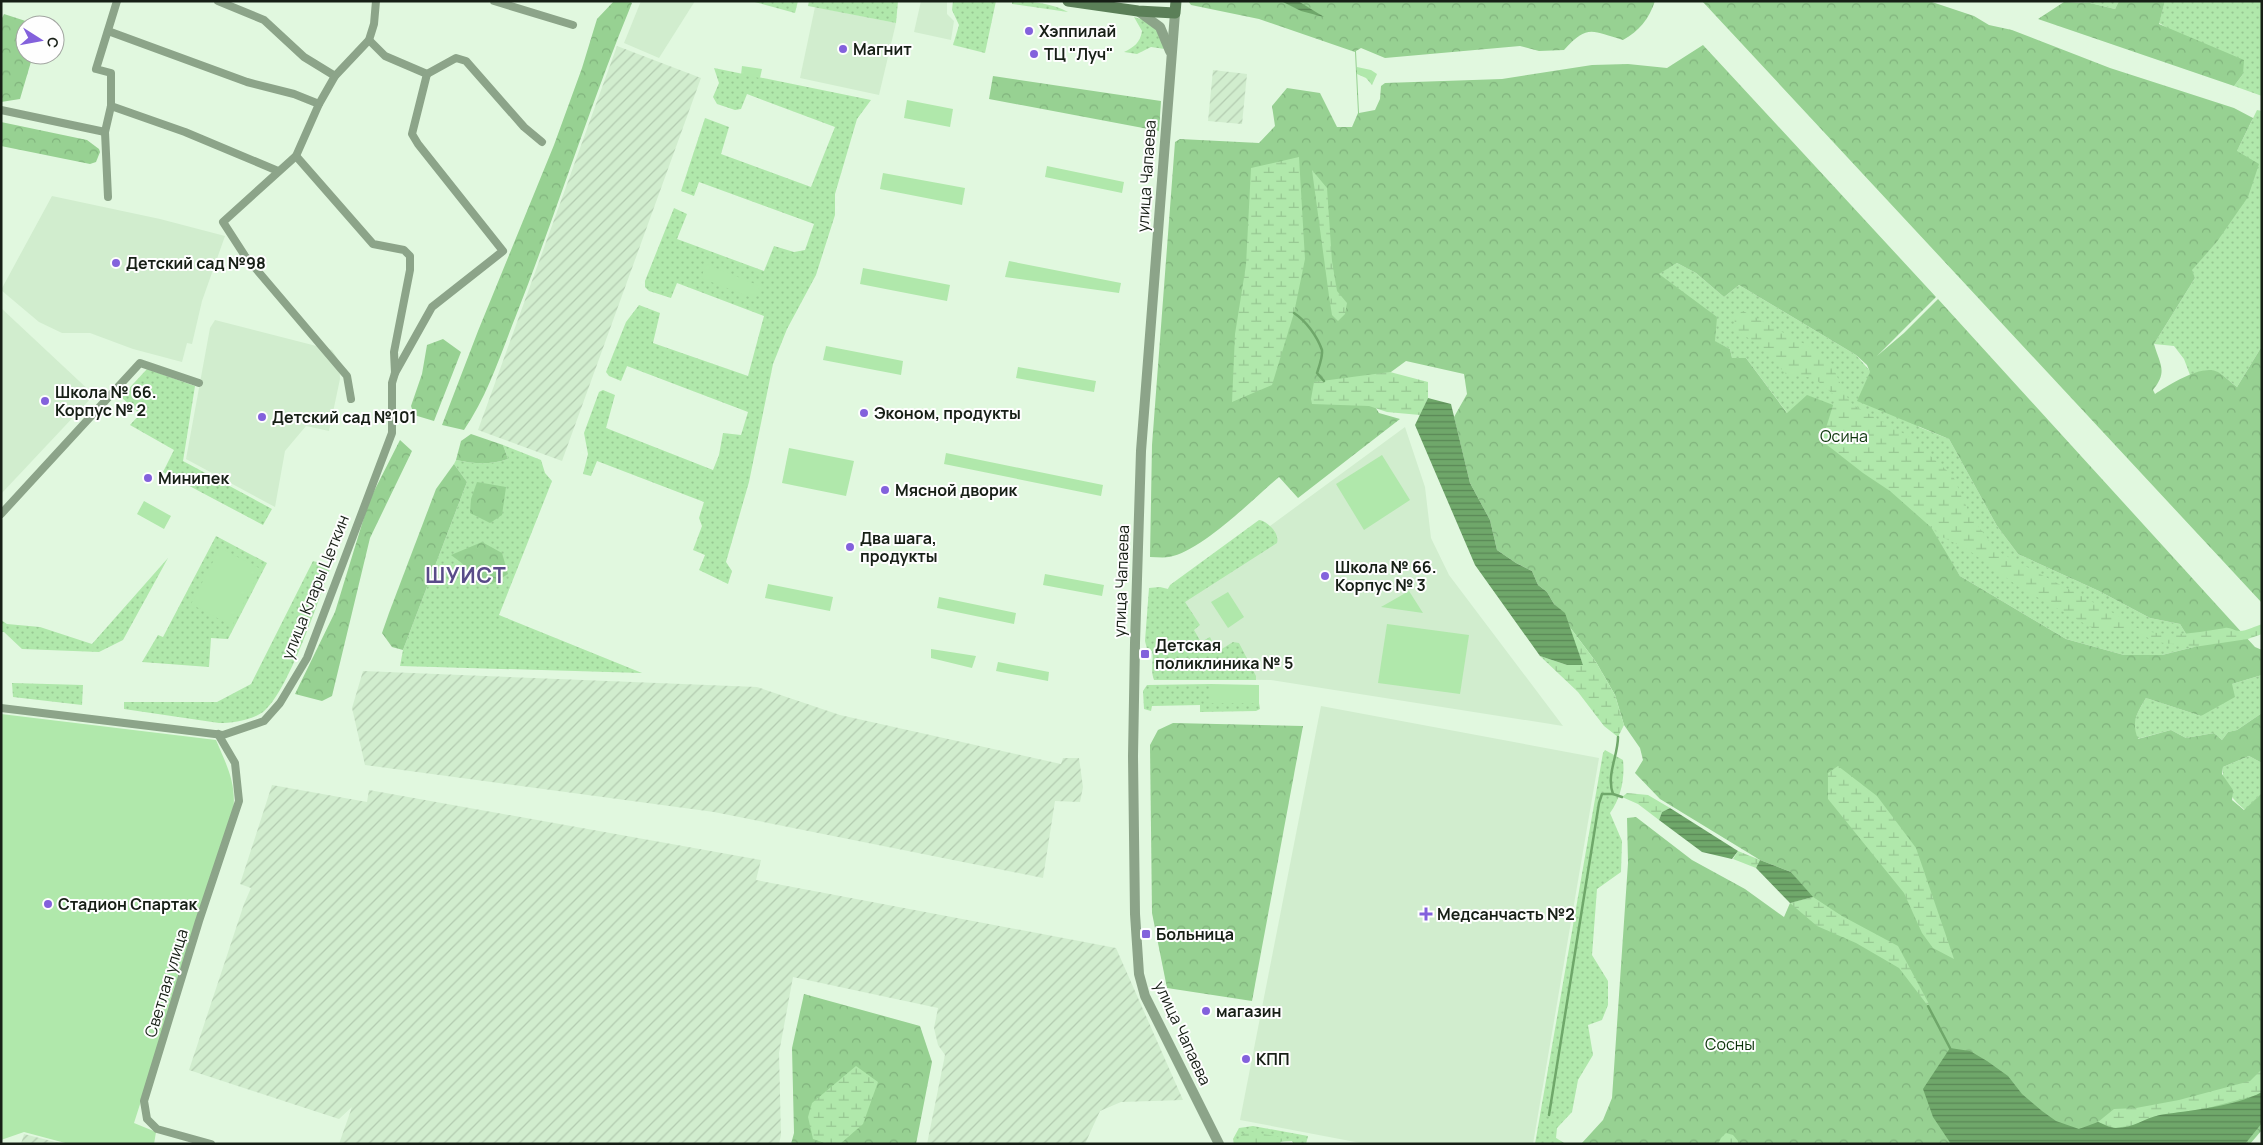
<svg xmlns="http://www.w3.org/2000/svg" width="2263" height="1145" viewBox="0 0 2263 1145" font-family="Manrope,sans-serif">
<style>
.built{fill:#d1edce}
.industrial{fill:url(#industrial-furrows)}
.grass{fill:url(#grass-dots)}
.forest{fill:url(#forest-crowns);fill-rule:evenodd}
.wetland{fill:url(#wetland-marsh)}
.park{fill:#b0e8ab}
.water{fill:url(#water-rules)}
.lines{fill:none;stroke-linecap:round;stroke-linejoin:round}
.stream{stroke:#6fa76a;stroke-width:2.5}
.minor{stroke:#8ca489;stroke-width:8}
.tertiary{stroke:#8ca489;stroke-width:10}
.secondary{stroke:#5b7f58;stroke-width:11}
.poi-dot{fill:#8361dc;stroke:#fefefe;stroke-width:2}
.labels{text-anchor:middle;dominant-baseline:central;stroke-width:4;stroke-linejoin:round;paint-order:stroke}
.poi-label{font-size:16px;font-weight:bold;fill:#171f16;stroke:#fefefe;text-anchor:start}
.street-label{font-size:16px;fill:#171f16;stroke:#fefefe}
.park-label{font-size:16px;fill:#0b3309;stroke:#fefefe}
.district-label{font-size:21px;font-weight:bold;letter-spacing:1px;fill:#594b89;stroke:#fefefe}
</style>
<defs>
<pattern id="industrial-furrows" width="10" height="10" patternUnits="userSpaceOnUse" patternTransform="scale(1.25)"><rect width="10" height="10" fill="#d1edce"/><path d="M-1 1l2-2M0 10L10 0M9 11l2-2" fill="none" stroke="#b3cbb0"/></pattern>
<pattern id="grass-dots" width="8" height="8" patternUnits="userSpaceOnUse" patternTransform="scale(1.25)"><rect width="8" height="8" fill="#b0e8ab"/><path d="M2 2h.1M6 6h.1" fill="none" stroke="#97c792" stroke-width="1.8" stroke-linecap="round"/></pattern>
<pattern id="forest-crowns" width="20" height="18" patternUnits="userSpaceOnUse" patternTransform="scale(1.25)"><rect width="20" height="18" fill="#97d192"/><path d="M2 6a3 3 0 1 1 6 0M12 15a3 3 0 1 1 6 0" fill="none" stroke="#81b37d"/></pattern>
<pattern id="wetland-marsh" width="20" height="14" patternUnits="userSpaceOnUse" patternTransform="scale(1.25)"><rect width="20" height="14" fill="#b0e8ab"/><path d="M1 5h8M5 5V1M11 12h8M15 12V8" fill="none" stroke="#97c792"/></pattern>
<pattern id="water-rules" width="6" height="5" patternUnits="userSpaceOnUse" patternTransform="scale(1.25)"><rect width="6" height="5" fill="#6fa76a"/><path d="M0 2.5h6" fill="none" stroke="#5a8756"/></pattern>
</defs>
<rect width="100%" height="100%" fill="#e1f8df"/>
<g class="built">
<polygon points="641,1 695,1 659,58 624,43"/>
<polygon points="921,1 947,1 947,14 954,21 951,40 914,32"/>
<polygon points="815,7 896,23 879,95 800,78"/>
<polygon points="52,196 160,219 225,236 202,301 192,344 187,343 182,362 133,349 90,333 62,333 39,322 1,290"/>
<polygon points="1,308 94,395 1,494"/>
<polygon points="215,320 332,350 339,361 340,379 329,431 306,426 285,451 275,507 186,459 210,328"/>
<polygon points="1405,427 1425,487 1431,538 1449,575 1563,726 1271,680 1193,679 1171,600 1199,578"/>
<polygon points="1321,706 1599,758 1533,1144 1366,1144 1240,1120"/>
</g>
<g class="industrial">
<polygon points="617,46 701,78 562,461 478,430"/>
<polygon points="1213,70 1247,74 1242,124 1208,121"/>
<polygon points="363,671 757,687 840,715 1061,764 1063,758 1079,758 1083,787 1080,802 1055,801 1043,878 714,812 365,765 352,708"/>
<polygon points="272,785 367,802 369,790 761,860 756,880 1116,948 1183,1100 1121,1102 1100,1111 1085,1144 927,1144 945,1055 938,1045 934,1028 938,1008 793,977 779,1053 781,1135 779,1144 339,1144 352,1107 339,1119 189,1070 244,904 251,888 240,884"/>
<polygon points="24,1134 63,1144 21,1144"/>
</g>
<g class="grass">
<polygon points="751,1 798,1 795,13"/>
<polygon points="809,1 898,1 896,23 808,6"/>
<polygon points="953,1 996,1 985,53 953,45 959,25 952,10"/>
<path d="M1012 1C1031 1 1051 3 1068 12L1012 4Z"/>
<polygon points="2063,1 2119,1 2115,9 2090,3"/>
<polygon points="2165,1 2262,1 2262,96 2234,86 2243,74 2159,23"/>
<path d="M1134 17C1156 23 1158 29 1165 49L1151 47 1137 54 1124 52C1134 47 1140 43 1142 31Z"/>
<polygon points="714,68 871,100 857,119 835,194 835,215 816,275 787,329 773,364 749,482 726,562 732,571 728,584 699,570 705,555 693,550 702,526 699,518 704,502 597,461 591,476 583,474 588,454 584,433 599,392 603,390 615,395 606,428 713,470 719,455 723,433 741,435 748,412 627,366 621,381 609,376 606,372 626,322 639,305 660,313 653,343 748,376 764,316 677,283 671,298 649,291 645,287 645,281 674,208 687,214 677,239 764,271 774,246 794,252 805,250 814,224 699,182 694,196 681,191 705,118 729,127 721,154 811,187 835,127 747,94 741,109 735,110 717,104 713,97 719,83"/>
<path d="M2257 110 2262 111V346L2237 387C2217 371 2216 366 2190 375L2184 359 2174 346 2154 344 2195 278 2191 270 2216 243 2237 151Z"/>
<polygon points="1677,263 1696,273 1724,297 1739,285 1856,355 1919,427 1949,439 1997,526 2018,554 2099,591 2150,618 2180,624 2194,647 2162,655 2124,655 2066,639 1960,576 1934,535 1788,414 1746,358 1732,358 1730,349 1714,341 1658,274"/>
<polygon points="147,369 195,386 183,461 272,509 263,525 163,472 174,450 130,425 140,414 121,397"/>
<path d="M503 445 541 460 545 473 552 481 499 615 642 673 400 666 403 650 467 482 454 464 456 460C475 464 490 465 508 459Z"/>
<path d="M1259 520C1267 521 1280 533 1277 543L1185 602 1200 625 1194 630 1201 642 1210 637 1217 652 1233 642 1239 643 1256 676V680H1154C1150 670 1154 661 1152 651L1147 649 1145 641 1149 588 1160 587 1168 589 1170 585Z"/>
<polygon points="216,536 267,563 228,639 211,638 209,667 142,662 158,635 163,637"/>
<polygon points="168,558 123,640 99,652 22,649 4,632 1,632 1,620 7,624 40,627 92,644"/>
<path d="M313 561 331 566C319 599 288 693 263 712 252 720 232 723 219 723L124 709V702H217L251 684Z"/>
<path d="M2262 675V713L2237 730 2228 732 2222 740 2214 733 2186 738 2171 730 2137 739C2131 722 2137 713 2146 698L2201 716 2232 684Z"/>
<polygon points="12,683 83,685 82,705 13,697"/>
<polygon points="1212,684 1211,702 1259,703 1260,709 1256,711 1200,712 1200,705 1152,706 1151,711 1144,709 1143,691 1147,685"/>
<path d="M1605 750 1623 760C1625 778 1621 798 1610 813L1622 841 1621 872 1597 889 1592 955 1608 981V1005L1602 1020 1588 1025 1593 1055 1578 1080 1572 1112 1557 1128 1556 1138 1566 1144H1535L1603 753Z"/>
<path d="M2249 756 2262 763V793L2245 810C2232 800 2221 784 2223 767Z"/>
<polygon points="1253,1126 1308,1136 1306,1144 1294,1144 1292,1141 1234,1144 1233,1139 1239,1128"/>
</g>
<g class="forest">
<path d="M614 1H630L632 3C590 105 557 211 517 313 501 353 488 395 464 430L442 425 478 331 554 145 582 68 597 19Z"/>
<path d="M1188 1H1655C1649 19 1639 31 1623 40 1591 31 1588 24 1564 50L1539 51 1520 46 1385 58 1361 48 1356 51 1359 113 1375 110 1380 99 1381 86 1385 83 1502 79 1592 65 1628 64 1667 68 1703 45 1936 297 1877 356 1904 333 1938 299 2255 647 2262 650V675L2232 684 2235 697 2201 716 2146 698C2137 713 2131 722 2138 739L2171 730 2186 738 2214 733 2222 740 2228 732 2237 730 2262 713V763L2249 756 2223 767 2222 774 2233 790 2232 800 2244 810 2262 793V1130L2250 1144H1581L1603 1120 1612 1098 1628 863 1627 818 1636 817 1692 860 1745 889 1784 917 1790 903 1812 898 1791 872 1760 860 1660 799 1635 773 1643 760 1640 748 1624 725 1615 695 1596 662 1566 622 1564 613 1554 604 1547 592 1538 585 1532 571 1516 563 1497 550 1490 520 1470 483 1454 417 1467 394 1464 374 1406 361 1365 391 1379 413 1400 419 1298 498 1279 477C1253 499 1202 551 1169 557 1163 558 1156 557 1150 557L1152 445 1175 142 1180 139 1259 143 1275 126 1272 106 1287 88 1320 93 1337 127H1352L1358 113 1355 52 1259 19 1191 5ZM1677 263 1696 273 1724 297 1739 285 1856 355 1867 365 1870 372 1857 401 1949 439 1997 526 2018 554 2099 591 2150 618 2180 624 2194 647 2162 655H2124L2066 639 1960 576 1931 527 1936 506 1849 411 1807 395 1787 413 1746 358H1732L1730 349 1715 341 1717 317 1659 274Z"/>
<path d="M1702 1H1929L1974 16 1989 25 2012 30 2110 68 2234 108 2253 118 2237 151 2259 164 2248 197 2216 243 2192 270 2195 278 2154 344C2160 365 2168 371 2153 390L2155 394C2168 385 2203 363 2218 372 2225 376 2231 383 2237 387L2262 346V603Z"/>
<polygon points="2119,1 2165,1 2159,24 2244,60 2243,74 2234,86 2038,19 2064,2 2090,3 2115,9"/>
<polygon points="4,14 38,25 25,25 25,55 33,55 20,99 1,102 1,20"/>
<polygon points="993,76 1161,101 1159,131 989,99"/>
<polygon points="1,122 87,140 99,149 100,152 96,162 90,164 1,146"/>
<polygon points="443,339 461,352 434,421 414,415 411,406 422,374 427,345"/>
<path d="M471 434 503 445 508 459C490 465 475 464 456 460L461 441Z"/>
<polygon points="400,440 412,451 370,538 332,696 322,701 295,694 335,612 369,501"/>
<polygon points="454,464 467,482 403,650 392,647 382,633 389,613 436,489"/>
<polygon points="477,482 506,487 502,515 490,523 470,513 471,499"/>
<polygon points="482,542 502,553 508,574 492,584 473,583 463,564 451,555"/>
<polygon points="1173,723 1303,726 1252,1001 1167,988 1152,913 1150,745 1158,730"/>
<polygon points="804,994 920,1026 932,1062 916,1144 791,1144 794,1133 792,1048"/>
</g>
<g class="wetland">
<polygon points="1357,67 1371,70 1377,74 1372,85 1366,78 1357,74"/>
<polygon points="1299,157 1305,259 1294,313 1272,385 1232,402 1235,334 1246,265 1251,168"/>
<polygon points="1312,170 1327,188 1332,261 1337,291 1347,303 1345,314 1338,321 1332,315 1329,296"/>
<path d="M1743 311 1812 348 1831 363 1845 394 1853 405 1908 436 1953 476 1971 517 1997 551 2117 615C2144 642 2191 634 2225 628 2230 627 2234 631 2240 631 2246 631 2256 626 2262 624V634L2248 639 2194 647 2157 642 2133 631 2094 629 2019 587 1967 549 1942 537 1890 491 1863 473 1822 441 1834 402V395L1814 378 1786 374 1759 345 1736 330 1734 317Z"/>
<polygon points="1390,372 1428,382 1428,398 1420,415 1387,412 1369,406 1312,404 1311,399 1314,382"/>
<polygon points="1566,622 1596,662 1615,695 1624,725 1618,737 1604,726 1578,692 1540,656 1567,665 1583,665"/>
<polygon points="1838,766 1877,796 1916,848 1954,959 1933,948 1922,933 1904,893 1828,799 1828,773"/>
<polygon points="1627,793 1648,795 1670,808 1662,812 1659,820 1638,804 1622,797"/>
<polygon points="1738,851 1760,860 1756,868 1733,859"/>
<polygon points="1813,897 1842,916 1898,946 1929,1004 1928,1006 1899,968 1856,943 1817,926 1790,903"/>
<polygon points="856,1066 878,1082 863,1124 840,1144 827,1144 813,1139 808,1117 812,1103"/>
<polygon points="2262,1069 2262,1092 2257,1095 2200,1110 2159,1115 2136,1125 2114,1128 2098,1122 2114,1109 2136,1108 2179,1100 2250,1081"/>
<polygon points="1248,1131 1285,1138 1279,1144 1240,1144 1241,1135"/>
<polygon points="1726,1133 1733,1135 1738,1141 1738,1144 1718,1144 1721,1138"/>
</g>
<g class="park">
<polygon points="742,66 762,69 760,78 741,75"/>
<polygon points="907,100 953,109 950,127 904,118"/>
<polygon points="1047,166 1124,182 1122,193 1045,177"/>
<polygon points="883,173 965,188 962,205 880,189"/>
<polygon points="1009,261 1121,283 1119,293 1005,277"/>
<polygon points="706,264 760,286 755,299 701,278"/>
<polygon points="863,268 950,285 947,301 860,284"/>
<polygon points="826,346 903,361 901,375 823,360"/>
<polygon points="1018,367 1096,381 1094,392 1016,378"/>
<polygon points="789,448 854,461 846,496 782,483"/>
<polygon points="946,453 1103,485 1101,496 944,464"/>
<polygon points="1382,455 1410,500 1364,530 1336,484"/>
<polygon points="144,501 171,516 164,529 137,514"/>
<polygon points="220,548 261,569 232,626 191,604"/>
<polygon points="1045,574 1104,585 1102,596 1043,585"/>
<polygon points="768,584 833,597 830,611 765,598"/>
<polygon points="1409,591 1423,613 1381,607"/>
<polygon points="1228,592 1244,617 1228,628 1211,602"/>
<polygon points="939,597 1016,613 1014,624 937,608"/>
<polygon points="1387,624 1469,635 1460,694 1378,683"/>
<polygon points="931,649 976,656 972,668 931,658"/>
<polygon points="998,662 1049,672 1048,681 996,671"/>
<polygon points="1211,684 1259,685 1259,703 1211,703"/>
<path d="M1 714 216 740C227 766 237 784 233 813L134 1123 156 1132 154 1144H69L24 1132 1 1140Z"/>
</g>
<g class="water">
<polygon points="1281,1 1298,1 1324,17 1301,11"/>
<polygon points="1428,398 1451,404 1470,483 1490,520 1497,550 1516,563 1532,571 1538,585 1547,592 1554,604 1565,613 1583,665 1567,665 1540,656 1475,565 1415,425"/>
<polygon points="1670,808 1738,851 1732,859 1702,852 1659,820 1662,812"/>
<polygon points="1760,860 1791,872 1813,897 1790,903 1756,868"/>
<path d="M1950 1048 1970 1051 1987 1061 2008 1076 2022 1094 2042 1111 2056 1121 2079 1129 2098 1122C2103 1124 2110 1128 2116 1128 2134 1128 2144 1118 2160 1115 2191 1110 2234 1107 2262 1092V1123L2245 1144H1951L1933 1117 1923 1089Z"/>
</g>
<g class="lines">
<g class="stream">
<path d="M1294 313C1306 321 1317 336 1322 350 1323 356 1319 367 1317 373L1324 381"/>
<path d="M1618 737C1618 756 1606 775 1613 794L1622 797"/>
<polyline points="1928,1006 1950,1048"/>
<polyline points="1549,1115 1599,803 1602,794 1613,794"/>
</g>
<g class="minor">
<polyline points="218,1 264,20 304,57 335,76"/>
<polyline points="494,1 573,25"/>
<polyline points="108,31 247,82 294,94 319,104"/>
<polyline points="369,40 385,56 427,74"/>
<polyline points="427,74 456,58 466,61 524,127 542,142"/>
<polyline points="111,106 185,132 278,171"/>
<polyline points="1,110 105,132"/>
<polyline points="108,197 105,132 111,106 111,73 96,69 117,1"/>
<polyline points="395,373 432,307 503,251 418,144 412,134 427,74"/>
<polyline points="351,399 347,376 245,256 223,222 296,156 319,104 335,76 369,40 374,24 376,1"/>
<polyline points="1,514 140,363 199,383"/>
<polyline points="1,708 223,735 264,721 280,703 307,658 392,433 392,383 395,373 394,352 410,270 410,256 404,250 373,244 296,156"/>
<polyline points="211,1144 157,1129 147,1119 144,1101 199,921 239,801 235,763 218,734"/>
</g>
<g class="tertiary">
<polyline points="1138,11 1160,27 1170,51"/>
<polyline points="1175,13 1141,451 1135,643 1133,756 1135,914 1139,974 1145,996 1219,1144"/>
</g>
<polyline class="secondary" points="1068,1 1138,11 1175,13 1176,1"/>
</g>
<g class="poi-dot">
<circle cx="1029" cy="31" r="5"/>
<circle cx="843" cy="49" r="5"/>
<circle cx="1034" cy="54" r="5"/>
<circle cx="116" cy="263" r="5"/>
<circle cx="45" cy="401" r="5"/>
<circle cx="864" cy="413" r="5"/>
<circle cx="262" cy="417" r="5"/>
<circle cx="148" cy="478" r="5"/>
<circle cx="885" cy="490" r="5"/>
<circle cx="850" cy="547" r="5"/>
<circle cx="1325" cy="576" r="5"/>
<rect x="1140" y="649" width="10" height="10" rx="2.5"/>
<circle cx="48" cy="904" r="5"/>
<path d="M1423.5 906.5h5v5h5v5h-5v5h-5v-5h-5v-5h5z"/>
<rect x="1141" y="929" width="10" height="10" rx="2.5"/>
<circle cx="1206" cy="1011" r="5"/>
<circle cx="1246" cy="1059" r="5"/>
</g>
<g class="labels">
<g class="poi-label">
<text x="1039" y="31">Хэппилай</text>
<text x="853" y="49">Магнит</text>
<text x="1044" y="54">ТЦ "Луч"</text>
<text x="126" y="263">Детский сад №98</text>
<text x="55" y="392">Школа № 66.<tspan x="55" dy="18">Корпус № 2</tspan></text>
<text x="874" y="413">Эконом, продукты</text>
<text x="272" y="417">Детский сад №101</text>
<text x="158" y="478">Минипек</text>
<text x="895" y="490">Мясной дворик</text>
<text x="860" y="538">Два шага,<tspan x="860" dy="18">продукты</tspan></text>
<text x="1335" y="567">Школа № 66.<tspan x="1335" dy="18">Корпус № 3</tspan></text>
<text x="1155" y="645">Детская<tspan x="1155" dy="18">поликлиника № 5</tspan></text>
<text x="58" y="904">Стадион Спартак</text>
<text x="1437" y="914">Медсанчасть №2</text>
<text x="1156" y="934">Больница</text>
<text x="1216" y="1011">магазин</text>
<text x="1256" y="1059">КПП</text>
</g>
<g class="street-label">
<text transform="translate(1146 176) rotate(-86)">улица Чапаева</text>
<text transform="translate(1121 581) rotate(-88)">улица Чапаева</text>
<text transform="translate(315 587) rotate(-68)">улица Клары Цеткин</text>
<text transform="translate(166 983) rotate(-73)">Светлая улица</text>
<text transform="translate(1183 1033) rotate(65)">улица Чапаева</text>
</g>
<g class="park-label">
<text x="1844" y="436">Осина</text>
<text x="1730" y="1044">Сосны</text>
</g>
<g class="district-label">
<text x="466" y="575">ШУИСТ</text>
</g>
</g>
<rect width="2263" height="1145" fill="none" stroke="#171f16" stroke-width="5"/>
<g transform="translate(40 40) rotate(101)"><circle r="24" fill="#fefefe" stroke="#a2a5a1"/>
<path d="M0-4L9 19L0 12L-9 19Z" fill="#8361dc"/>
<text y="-8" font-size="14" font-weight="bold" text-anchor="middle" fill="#171f16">С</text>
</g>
</svg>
